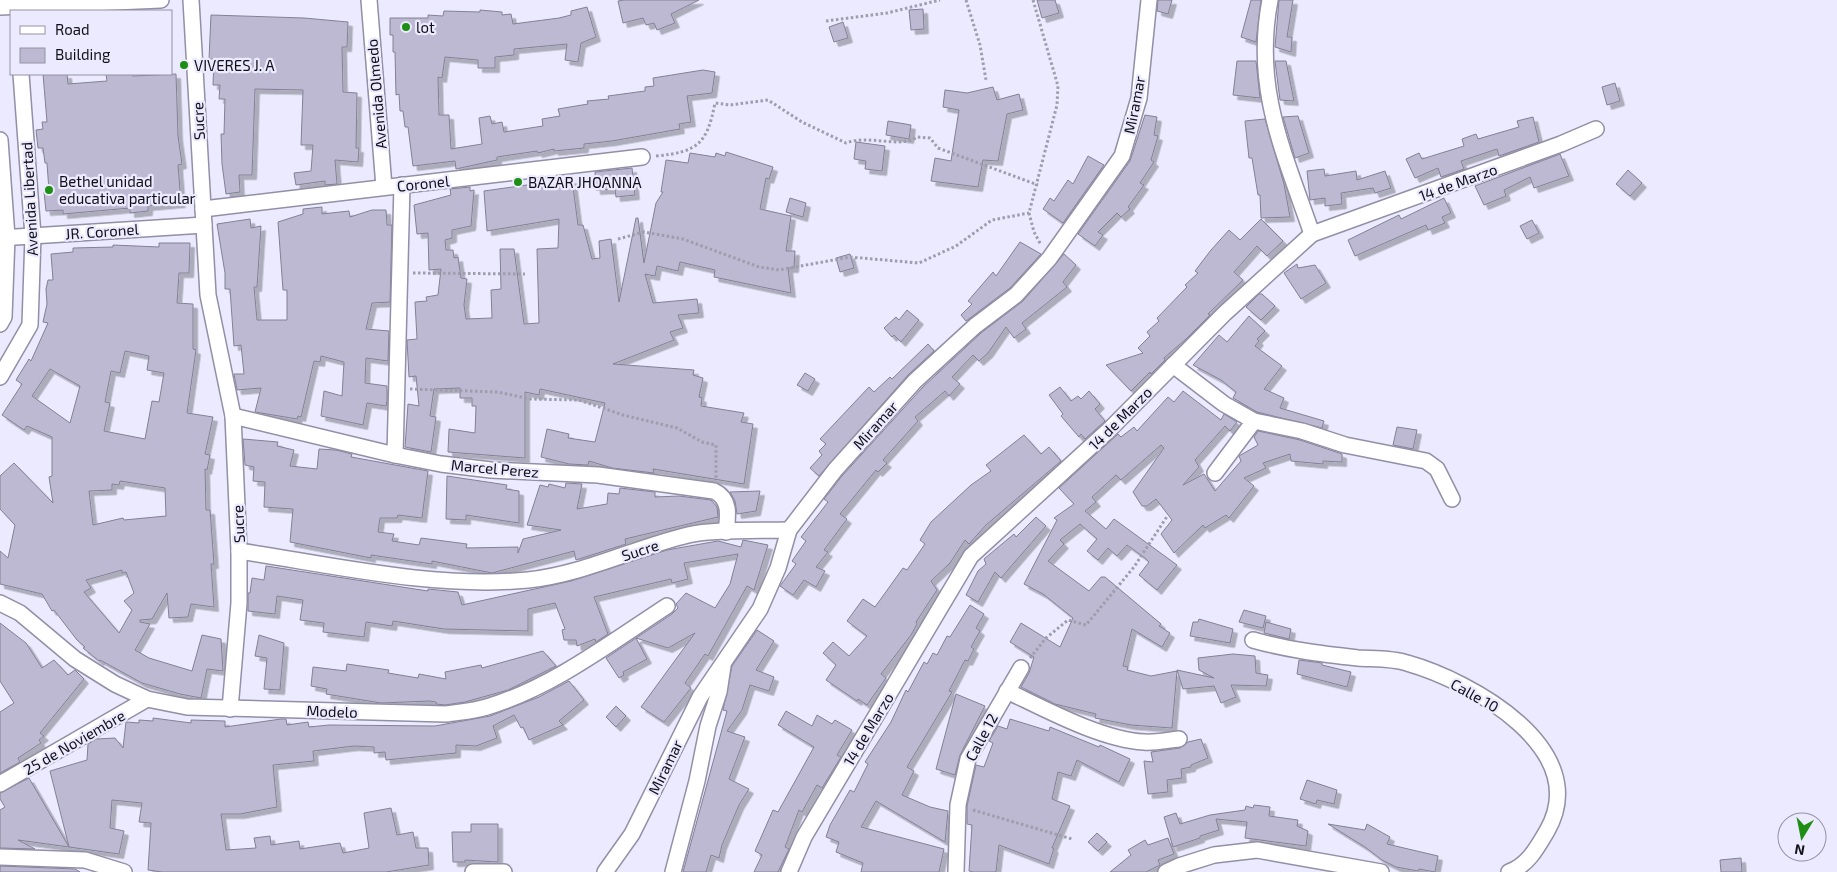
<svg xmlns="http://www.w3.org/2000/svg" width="1837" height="872" viewBox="0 0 1837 872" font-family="'Exo 2',sans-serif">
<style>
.building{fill:#bdb9d2;stroke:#838096;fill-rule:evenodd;filter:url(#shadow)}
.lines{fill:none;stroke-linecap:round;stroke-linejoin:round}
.minor-casing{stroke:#928fa6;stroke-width:18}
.path{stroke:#9f9dac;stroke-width:3;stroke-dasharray:2.5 2.5;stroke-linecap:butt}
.minor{stroke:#fff;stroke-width:15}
.poi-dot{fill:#1e8e14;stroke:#eceafe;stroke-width:2}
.labels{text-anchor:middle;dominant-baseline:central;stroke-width:4.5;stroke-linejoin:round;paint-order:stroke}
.poi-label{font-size:15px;fill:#110f17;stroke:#eceafe;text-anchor:start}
.street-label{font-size:15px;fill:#110f17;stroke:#eceafe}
</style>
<defs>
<filter id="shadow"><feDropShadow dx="4.5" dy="4.5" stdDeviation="0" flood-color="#0004"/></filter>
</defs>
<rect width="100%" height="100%" fill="#eceafe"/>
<g class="building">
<polygon points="624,0 699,0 671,14 675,23 657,30 654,23 646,25 643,18 623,23 618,1"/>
<polygon points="1037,0 1055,0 1059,13 1042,18"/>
<polygon points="1158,0 1172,0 1168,14 1157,11"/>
<polygon points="1251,0 1261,0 1256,42 1241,37"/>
<polygon points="1279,0 1293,0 1287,37 1292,37 1291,52 1275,47"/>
<polygon points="587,7 596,37 581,43 578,62 565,60 567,44 514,49 514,55 495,57 495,68 478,68 478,60 445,57 442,78 438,77 439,115 449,115 451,149 482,144 479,118 490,116 492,124 502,122 504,132 543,126 542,119 560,116 558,109 588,104 587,101 609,99 608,96 645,91 645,87 654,86 653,78 703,70 715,72 712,93 687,96 691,122 679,124 680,129 612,141 584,144 584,148 554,151 554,149 538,153 537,151 497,157 497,160 456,169 455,161 413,166 408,127 405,127 403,111 400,111 399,94 396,95 395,52 393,52 393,35 390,35 390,18 428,18 428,15 443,16 444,11 480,12 480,10 502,12 502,15 511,14 513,24 559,18 571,15 571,11"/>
<polygon points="923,9 924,29 911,30 909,10"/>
<polygon points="211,15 304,18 348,22 347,47 342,47 343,92 357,93 356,148 359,148 358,162 335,160 337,184 325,185 325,181 296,185 294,173 311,171 313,145 301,145 303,90 255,89 252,175 239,175 240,192 226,194 222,164 221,134 224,134 225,99 219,99 220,85 213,85 214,59 209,59"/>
<polygon points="843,22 848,38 834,42 829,27"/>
<polygon points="1237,61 1256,61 1260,98 1233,95"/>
<polygon points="1275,61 1286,61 1294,101 1280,100"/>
<polygon points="43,74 67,74 68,84 107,81 106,74 132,74 133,76 176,74 178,136 182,164 178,165 181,203 148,206 148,211 130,213 130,208 63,214 63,210 46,211 44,192 49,191 47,163 45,163 43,148 38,148 36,130 43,129 42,122 47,122"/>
<polygon points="1615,83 1620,101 1607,105 1602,87"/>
<polygon points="993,87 997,100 1019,94 1023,110 1007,114 998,161 983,160 978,187 931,181 935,158 951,161 959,110 943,107 945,90 967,93"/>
<polygon points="1145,115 1157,117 1154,135 1158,136 1151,160 1154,162 1140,183 1144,185 1128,207 1130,209 1121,217 1117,213 1098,232 1103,235 1095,246 1078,234 1130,161"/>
<polygon points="1298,116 1309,153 1295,158 1283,117"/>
<polygon points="1533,117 1539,142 1499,156 1497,149 1461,161 1464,169 1441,177 1438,168 1415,178 1406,159 1419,153 1422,159 1464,146 1462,139 1476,134 1478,139 1519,127 1517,121"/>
<polygon points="1265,119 1284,184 1290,217 1261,218 1260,195 1258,195 1252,158 1249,158 1245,121"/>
<polygon points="888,121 911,125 909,139 886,135"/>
<polygon points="856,142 885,146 882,171 865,169 866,161 854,159"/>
<polygon points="726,152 773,167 769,179 766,178 760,209 791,216 786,251 795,251 794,268 788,268 791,293 714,277 715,270 680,262 678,271 657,266 655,276 645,274 653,303 697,299 699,313 678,315 683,328 670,332 674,340 613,364 694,370 693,375 703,378 699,397 702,398 701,406 744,413 741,422 753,424 744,484 653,469 654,473 612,468 589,461 588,465 569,464 541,457 547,429 569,434 568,438 595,442 605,403 540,389 539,395 525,392 525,458 448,452 449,429 475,433 476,406 472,406 472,398 460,398 460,388 434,389 430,416 436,417 431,452 405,447 408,404 419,406 416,376 409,377 407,340 417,339 415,302 427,301 426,297 438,295 441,269 429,270 428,233 417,234 414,205 451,195 450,189 470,187 470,191 474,190 471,226 452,230 452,238 445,240 446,250 453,250 454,258 458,257 461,278 467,279 464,305 466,319 492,318 491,290 501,289 500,249 514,249 524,324 539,323 537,249 558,248 559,219 487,231 484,191 541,183 542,188 572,179 578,225 583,225 592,259 600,258 599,241 611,239 619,302 636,218 638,218 644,263 656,203 663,192 661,192 666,160 688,163 690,153 715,157 716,153 725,156"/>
<polygon points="1560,154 1569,176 1534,188 1530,177 1504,190 1506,196 1484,205 1475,186"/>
<polygon points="1088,156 1104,165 1063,223 1043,209 1050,198 1054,201 1068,180 1073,184"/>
<polygon points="632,168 635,195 616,197 615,189 596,190 595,172"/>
<polygon points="1324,169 1325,176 1356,171 1357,180 1385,171 1391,188 1375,193 1373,188 1341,193 1342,204 1325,206 1325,198 1310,200 1307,171"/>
<polygon points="1628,170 1642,183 1630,196 1616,184"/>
<polygon points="790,198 806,203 803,217 786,212"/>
<polygon points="1444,198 1451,213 1442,217 1445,223 1428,230 1426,225 1355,256 1348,240 1399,215 1401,219"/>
<polygon points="322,207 322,214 349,211 350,217 372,210 386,210 387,225 392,225 390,302 372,303 366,329 389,331 388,361 366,358 365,383 387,386 387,401 386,406 367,403 363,425 321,416 324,391 342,396 344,362 321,356 320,362 314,361 301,417 298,416 297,419 255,412 261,388 237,390 234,374 244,374 241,345 234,346 230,289 225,289 225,273 217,224 250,219 251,228 261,226 257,287 254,287 257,320 287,320 287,290 283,290 278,222 303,214 303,209"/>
<polygon points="1261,219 1283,241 1267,256 1257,246 1234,272 1243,280 1208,314 1210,315 1186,339 1164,358 1165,360 1151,374 1150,372 1131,391 1106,365 1143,353 1138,348 1150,336 1147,332 1159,321 1157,318 1187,287 1185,285 1198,273 1195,271 1211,250 1229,230 1240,240"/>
<polygon points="1532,220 1539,233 1527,239 1520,226"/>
<polygon points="1020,242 1041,254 1010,288 966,321 961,315 972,304 968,301 993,272 996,276"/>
<path d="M159 243H190L189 273H179L177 303 193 304V349L196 350 187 413 213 417 205 454 210 455 207 470 205 469 206 510H210L214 564H211L214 607 191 604 188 617 169 618 167 593 152 619 140 620V622L150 624 135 650 149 658 192 671 202 635 221 639 223 671 207 669 201 698 180 694 142 683 100 660 99 661 83 648 85 647 77 640 54 610 52 611 42 594 0 584V551L8 558 15 525 0 509V476L14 463 53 503 49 477 52 476V437L27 426 24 430 2 415 22 384 16 380 29 359 31 361 48 323 43 322 47 304 46 289 48 280H53L51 254 73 252V248L113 247V245L159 247ZM125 351 149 356 147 370 164 373 159 402 152 401 145 439 104 431 110 403 105 402 111 371 120 373ZM50 369 80 386 70 423 32 396ZM120 481 165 488 166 516 124 520 123 518 93 525 89 491 112 490V484L119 485ZM122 570V573L126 572 134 593 124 601 132 610 119 633 84 592 91 588 86 580Z"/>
<polygon points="850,254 854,268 840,272 836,258"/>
<polygon points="1064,254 1076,265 1063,282 1067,287 1022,323 1026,329 1014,338 1006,327 988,353 979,361 973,355 952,377 960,384 949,396 945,391 915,417 918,421 883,460 887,463 878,472 876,470 840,514 847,519 824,550 828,552 816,567 825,571 816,587 804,580 793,595 780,586 796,564 792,561 806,541 801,537 828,502 824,499 842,476 922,388 981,333 1023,301"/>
<polygon points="1297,264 1298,268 1315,265 1326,283 1301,299 1284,273"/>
<polygon points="1259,294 1262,294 1275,306 1261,320 1246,307"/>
<polygon points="907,310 919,320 901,342 894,335 892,337 884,328 896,317 899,320"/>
<polygon points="1249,316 1265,331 1257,339 1259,341 1255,346 1282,366 1264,389 1284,398 1280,408 1324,421 1322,428 1257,412 1233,398 1236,392 1221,380 1193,365 1219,335 1227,342"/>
<polygon points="928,344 934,351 908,375 819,476 810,468 822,455 819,451 826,444 820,439 869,387 874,392 890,377 892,379"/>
<polygon points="805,373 815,379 808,391 797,385"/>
<polygon points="1060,387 1071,401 1078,396 1081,399 1089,391 1100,404 1095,409 1105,421 1085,439 1081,434 1079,437 1061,416 1063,414 1049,395"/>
<polygon points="1183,391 1221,420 1224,414 1237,422 1230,431 1225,426 1195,460 1199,467 1183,485 1204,474 1215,491 1241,461 1239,456 1258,445 1254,437 1258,431 1300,440 1342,454 1342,462 1323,461 1323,464 1291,461 1290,454 1263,463 1266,468 1244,478 1254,486 1229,518 1226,515 1205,528 1203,525 1174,553 1161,534 1172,520 1156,499 1147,506 1142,506 1133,492 1164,448 1161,445 1121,480 1116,475 1092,497 1096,502 1085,511 1106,529 1114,519 1177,565 1157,590 1139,575 1149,562 1145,558 1127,545 1117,556 1108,548 1098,560 1087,551 1097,539 1080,524 1060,540 1064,544 1048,561 1089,591 1101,577 1105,577 1161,624 1159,626 1170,633 1162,647 1132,629 1123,666 1128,667 1127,670 1151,676 1177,671 1172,728 1131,725 1095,718 1096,714 1055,704 1021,687 1029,673 1034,657 1010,642 1021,623 1060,647 1073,618 1043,594 1024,584 1057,520 1054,518 1074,504 1059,488 1118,434 1121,437 1134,427 1137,431 1168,397 1174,402"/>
<polygon points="1397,427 1417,430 1413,449 1393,445"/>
<polygon points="1024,435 1041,454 1049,447 1061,461 986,525 969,544 965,540 950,563 931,581 937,590 916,622 917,624 911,635 881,674 886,678 867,705 858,699 857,701 826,680 836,665 823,653 833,642 849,656 867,636 847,621 863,599 875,607 903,568 907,570 925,544 920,540 931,522 971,485 991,471 986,465"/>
<polygon points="243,439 278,442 277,446 294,450 290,466 317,469 319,449 336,450 352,454 351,457 428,471 422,518 398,515 397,518 380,518 378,532 394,534 392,541 419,545 421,538 467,544 466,548 518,547 518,553 523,539 561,530 527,525 540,485 548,487 549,484 565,488 566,483 582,484 577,509 607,504 608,493 619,494 620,488 655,492 655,497 679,496 711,500 717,507 718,517 625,539 626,544 576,560 574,551 492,573 432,561 432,564 371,555 371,558 290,542 293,509 264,507 265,482 253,481 254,467 245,465"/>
<polygon points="447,476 507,485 506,489 519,491 519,523 466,515 466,520 446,519"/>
<polygon points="760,491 756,511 737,514 735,501 730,492"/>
<polygon points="1036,517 1046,526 1001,578 995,572 978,602 966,595 978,571 986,564 984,559 1014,534 1016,537"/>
<polygon points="743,540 768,545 754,590 747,586 708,656 705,654 685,683 691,688 664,722 641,707 695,633 668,648 636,638 672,614 678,608 676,604 686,593 715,608 730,584 738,554 684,563 688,579 672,583 671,579 594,597 608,634 596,642 595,639 577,646 576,640 564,640 562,630 565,629 555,603 528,609 528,631 444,629 393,621 392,626 366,622 364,637 323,632 324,623 300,620 303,600 277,596 275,614 248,611 248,593 250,593 252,578 264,580 266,566 428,591 428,589 458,592 462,605 571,581 667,550 718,541 741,547"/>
<polygon points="970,605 984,614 976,628 980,631 971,647 974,649 968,661 965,660 949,691 952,692 907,767 914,771 902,795 930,807 948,811 945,842 876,801 861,827 944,849 939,872 861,872 863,863 836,852 839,842 826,837 830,825 850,790 854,792 868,764 865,762 891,722 906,690 908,692 924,662 927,664 933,653 937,655 947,636 950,637"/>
<polygon points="1244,610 1266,616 1263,628 1239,622"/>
<polygon points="1199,619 1233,629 1230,643 1190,636 1193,622 1198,622"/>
<polygon points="1266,622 1291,629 1289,639 1264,633"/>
<polygon points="0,623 26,643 42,668 54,660 68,675 75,670 84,679 40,733 44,736 39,740 41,743 18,758 20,762 0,773 0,712 14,703 0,681"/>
<polygon points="757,630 774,641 756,670 774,677 769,691 750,685 742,710 727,731 745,737 729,779 749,789 739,805 722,845 719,858 711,855 706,872 683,872 727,711 723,710 732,666"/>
<polygon points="259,635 284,643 280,690 264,689 267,658 255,656"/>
<polygon points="636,638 647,659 623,672 624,675 619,678 606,658"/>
<polygon points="543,651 556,666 508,690 465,702 445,705 436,704 436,702 429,701 381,703 326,694 327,689 311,686 313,667 346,671 347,664 389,670 388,673 418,678 419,674 446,679 445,672 481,665 482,668"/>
<polygon points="1233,654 1255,656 1256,673 1268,675 1266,686 1231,685 1236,697 1221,703 1214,686 1183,689 1177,670 1214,678 1199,670 1198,658"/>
<polygon points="1299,660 1322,663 1322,665 1351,672 1347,687 1297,674"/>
<polygon points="569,681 584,700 559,721 563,725 529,740 523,727 521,728 514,715 493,726 497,738 476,746 456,745 456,753 386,760 385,752 374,753 374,747 354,746 313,751 314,761 273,765 277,807 240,814 221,814 226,850 256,848 254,838 270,836 271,845 299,841 300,849 340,843 343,853 369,848 364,813 391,808 397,835 413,832 416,848 428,848 429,865 386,872 162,872 148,870 151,823 139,822 142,803 112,800 110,828 124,831 119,854 69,847 50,771 87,760 88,744 96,739 115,738 123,748 126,722 139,723 139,720 153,721 153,718 191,723 191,720 225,721 225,727 281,719 286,719 287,725 308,722 309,727 329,725 435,726 490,716 539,697"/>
<polygon points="956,694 985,706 960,755 955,775 936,769"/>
<polygon points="616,706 626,716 616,727 606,717"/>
<polygon points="786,711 812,726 817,715 832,724 835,720 852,730 837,755 841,757 822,788 817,785 802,812 799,810 785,847 789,849 778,872 754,872 762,855 755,851 773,810 778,812 814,747 778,725"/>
<polygon points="1010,719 1049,731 1050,727 1099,747 1100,745 1130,759 1119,782 1077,760 1071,776 1058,772 1052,799 1070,806 1052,848 1054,848 1049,864 999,845 996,872 973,872 969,871 972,825 967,824 967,806 976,765 984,767 993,743 989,741 998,726 1007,729"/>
<polygon points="1201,739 1208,758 1191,765 1191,767 1181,769 1182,778 1167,780 1168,792 1148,794 1144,761 1153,762 1151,752 1180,748 1188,742"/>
<polygon points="29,778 69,847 18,840 35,849 0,848 0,810 5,807 0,799 0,793"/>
<polygon points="1307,780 1337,790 1334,804 1317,800 1316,804 1300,799"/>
<polygon points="1254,805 1270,807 1269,816 1298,820 1297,826 1308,831 1306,846 1245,838 1247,822 1216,819 1219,830 1200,836 1200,838 1173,847 1164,817 1176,813 1180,824 1210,815 1245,810 1246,806 1253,808"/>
<polygon points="471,824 498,824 498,862 465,860 465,862 453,862 452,832 471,832"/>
<polygon points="1328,824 1365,830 1367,824 1390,837 1387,844 1438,856 1435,872 1419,869 1418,871 1396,867 1382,860 1365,847"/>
<polygon points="1097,833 1107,842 1098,851 1088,842"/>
<polygon points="1168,838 1174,854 1158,860 1160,865 1146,872 1110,872 1131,855 1128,850 1145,840 1148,845"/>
<polygon points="1741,858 1742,872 1721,872 1720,860"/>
<polygon points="0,866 75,869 80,872 0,872"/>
</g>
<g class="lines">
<defs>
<g id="minor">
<polyline points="191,0 208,295 233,416 239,551 239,603 230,709"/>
<polyline points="369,0 384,187"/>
<path d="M1270 0C1253 89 1284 152 1312 234"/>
<polyline points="0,7 161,0"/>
<polyline points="0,140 7,237 4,317 0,324"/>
<polyline points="203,209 642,157"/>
<polyline points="0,238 204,225"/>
<polyline points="1173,365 1224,404 1254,421 1302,431 1345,445 1426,461 1437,469 1452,499"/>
<polyline points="0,377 30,325 33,236 21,74"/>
<path d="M233 416 395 455 441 464 491 470 598 475 714 491C731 499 728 516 726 532"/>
<polyline points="395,455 402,185"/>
<polyline points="1215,473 1254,421"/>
<path d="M239 551C332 565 435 589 528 580 584 574 634 548 688 535 714 529 760 531 789 530"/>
<path d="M0 603 20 613 75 659 115 684 147 699 187 707 446 714C459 712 474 711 487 707 553 687 610 643 667 606"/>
<path d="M1253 640C1288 650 1322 654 1358 658 1374 659 1392 658 1407 663 1471 681 1594 749 1547 831 1537 848 1528 865 1509 872"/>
<path d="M1007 691C1045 709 1102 740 1144 742 1155 743 1168 740 1179 739"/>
<polyline points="0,784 147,699"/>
<polyline points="0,857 85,860 124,872"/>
<polyline points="473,872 504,872"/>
<polyline points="605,872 632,834 700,697 760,609 778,568 789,530 835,470 915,381 975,326 1016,295 1049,259 1122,156 1139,98 1149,0"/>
<polyline points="673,872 697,781 708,726 719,692 723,666"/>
<polyline points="789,872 804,837 971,556 1110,429 1225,313 1312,234 1561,144 1596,129"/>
<polyline points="956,872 958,805 968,759 1021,668"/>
<polyline points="1166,872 1179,866 1214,855 1257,850 1381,872"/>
</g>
</defs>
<use href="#minor" class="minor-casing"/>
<g class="path">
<polyline points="966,0 980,45 986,80"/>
<polyline points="1033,0 1058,86 1057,105 1029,213 1034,232 1041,245"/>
<polyline points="826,21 887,13 940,0"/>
<path d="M656 156C698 152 707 144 715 103L730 105 768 100 802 122 846 143C869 134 900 149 917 137L930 138 938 148 1038 185"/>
<polyline points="618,239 644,232 683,239 759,267 779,270 850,257 919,263 956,246 992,220 1029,213"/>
<polyline points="413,273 525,274"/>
<polyline points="410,389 498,392 530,399 579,400 623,415 677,428 702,442 716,445 716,478"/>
<polyline points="1030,658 1046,638 1068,620 1086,625 1134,567 1168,515"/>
<polyline points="973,810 1072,839"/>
</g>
<use href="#minor" class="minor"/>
</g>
<g class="poi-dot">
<circle cx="406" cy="27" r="5"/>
<circle cx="184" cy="65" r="5"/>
<circle cx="518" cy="182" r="5"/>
<circle cx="49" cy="190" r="5"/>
</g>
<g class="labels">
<g class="poi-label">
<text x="416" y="27">lot</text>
<text x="194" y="65">VIVERES J. A</text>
<text x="59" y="181">Bethel unidad<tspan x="59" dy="17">educativa particular</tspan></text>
<text x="528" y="182">BAZAR JHOANNA</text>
</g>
<g class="street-label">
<text transform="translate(376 94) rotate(-95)">Avenida Olmedo</text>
<text transform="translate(1134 105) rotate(-79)">Miramar</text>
<text transform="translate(198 121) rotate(-93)">Sucre</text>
<text transform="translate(1458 182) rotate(-20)">14 de Marzo</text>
<text transform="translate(423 183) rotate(-6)">Coronel</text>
<text transform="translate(29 199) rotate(-93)">Avenida Libertad</text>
<text transform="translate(102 231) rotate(-4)">JR. Coronel</text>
<text transform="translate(1120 418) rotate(-45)">14 de Marzo</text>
<text transform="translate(875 425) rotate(-48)">Miramar</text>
<text transform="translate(495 468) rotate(5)">Marcel Perez</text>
<text transform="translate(238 524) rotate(-93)">Sucre</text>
<text transform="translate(640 550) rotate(-18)">Sucre</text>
<text transform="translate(1475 695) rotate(29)">Calle 10</text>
<text transform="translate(332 711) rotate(2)">Modelo</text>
<text transform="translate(868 729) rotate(-59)">14 de Marzo</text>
<text transform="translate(981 737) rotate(-62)">Calle 12</text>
<text transform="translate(74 742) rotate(-30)">25 de Noviembre</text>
<text transform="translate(665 767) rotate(-64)">Miramar</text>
</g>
</g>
<rect x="10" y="10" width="162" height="65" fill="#eceafe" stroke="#9492a2"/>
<rect x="20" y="26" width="25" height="8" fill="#ffffff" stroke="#9492a2"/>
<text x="55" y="35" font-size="15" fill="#110f17">Road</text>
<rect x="20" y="48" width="25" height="15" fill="#bdb9d2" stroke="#9492a2"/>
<text x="55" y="60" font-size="15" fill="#110f17">Building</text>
<g transform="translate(1802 837) rotate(190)"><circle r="24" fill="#eceafe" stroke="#9492a2"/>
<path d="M0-4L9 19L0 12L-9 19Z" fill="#1e8e14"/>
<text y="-8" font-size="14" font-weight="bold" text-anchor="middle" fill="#110f17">N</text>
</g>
</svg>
